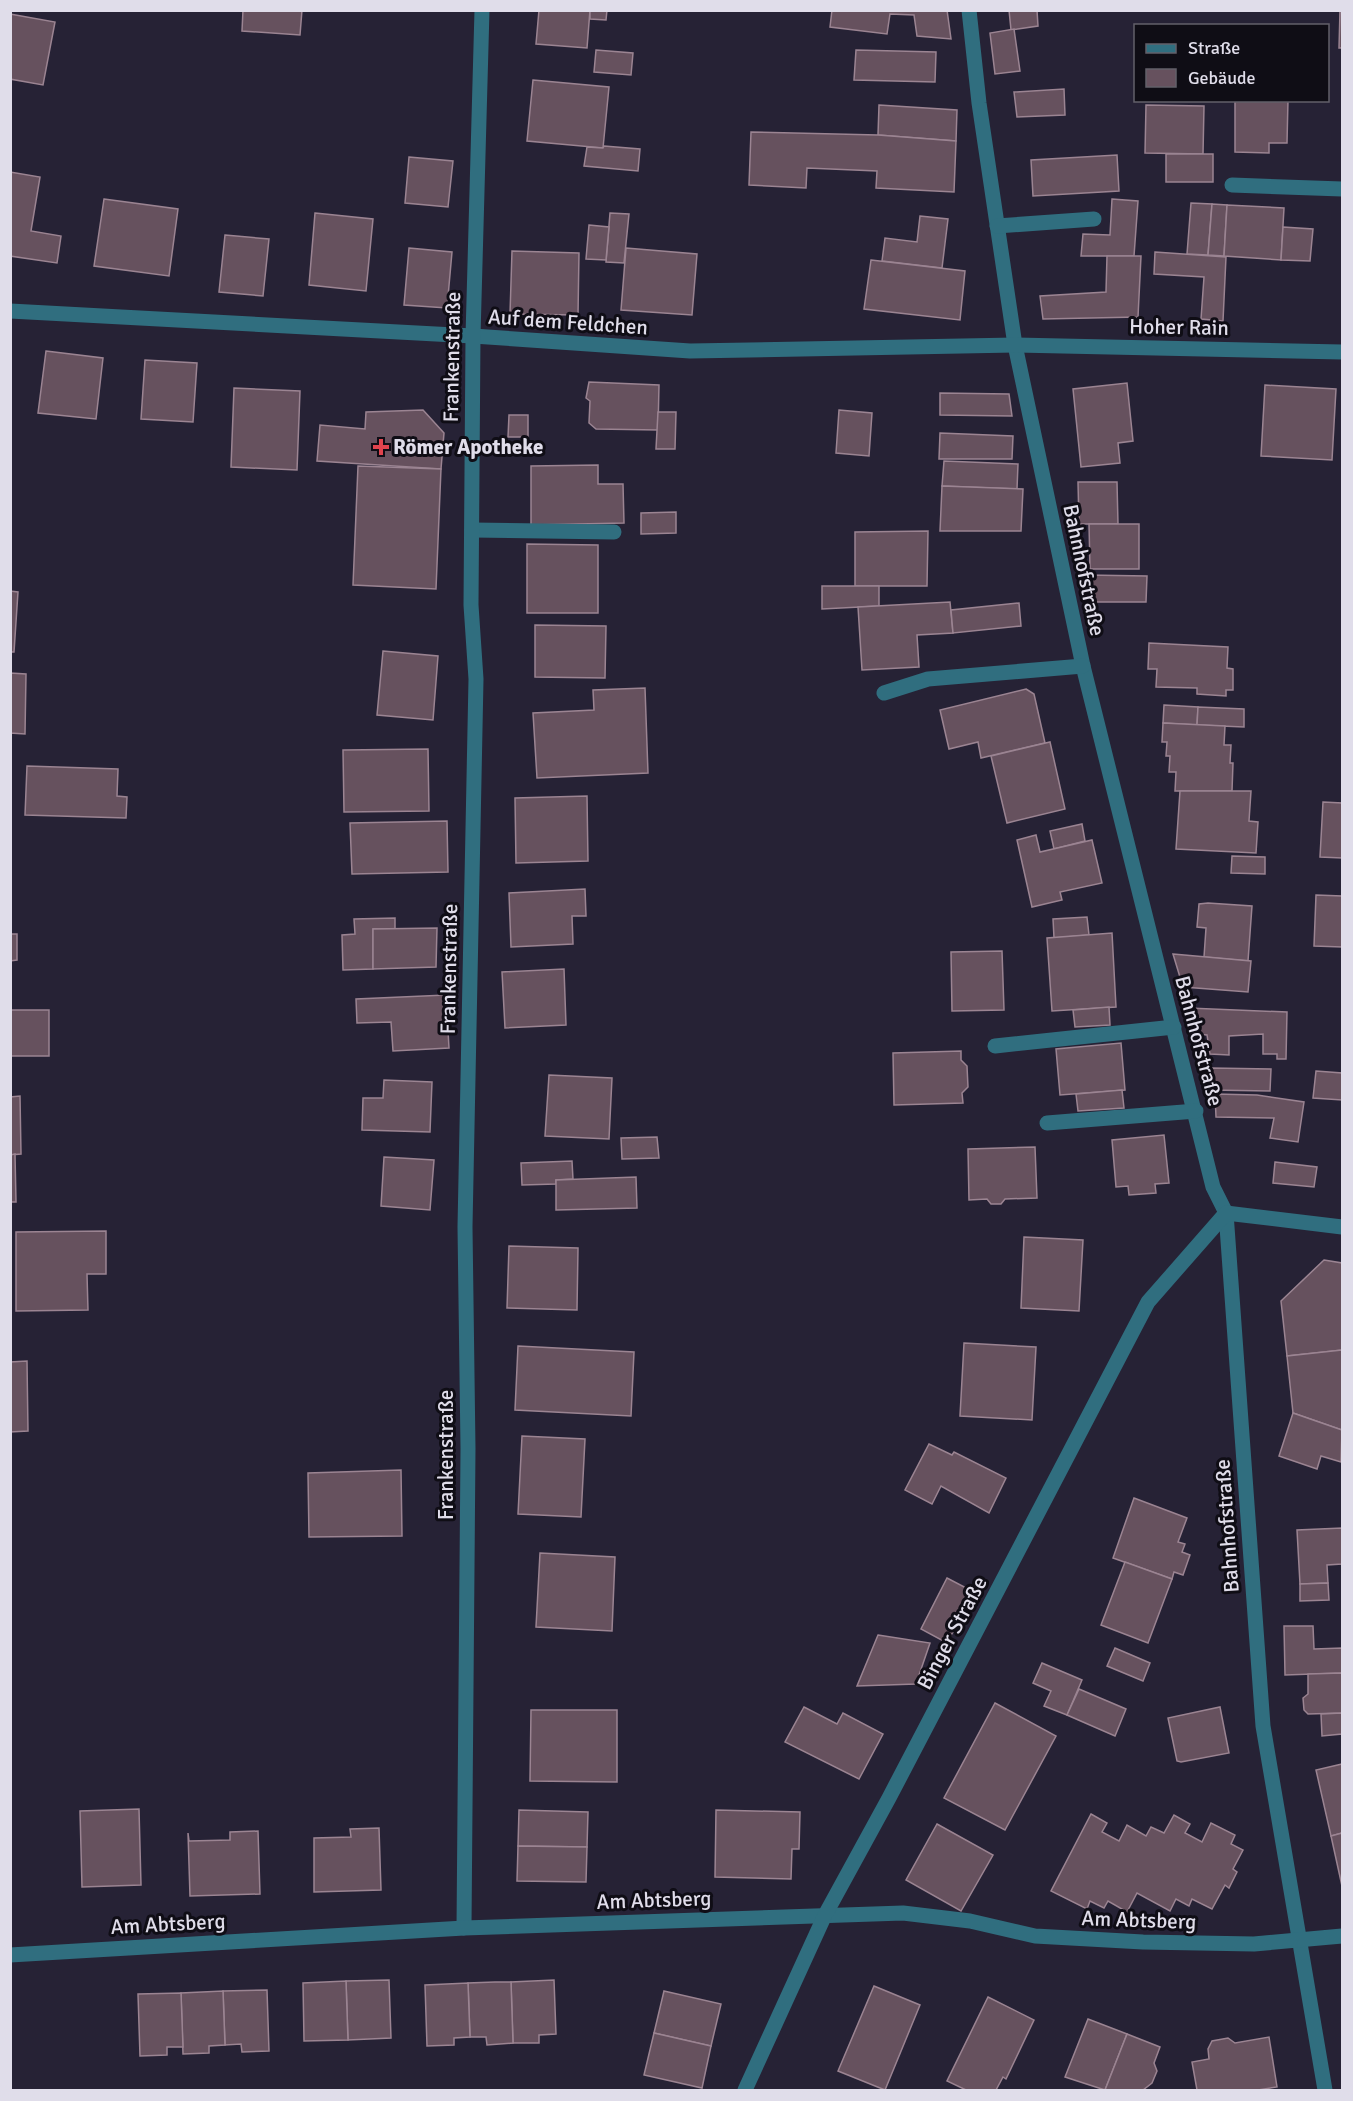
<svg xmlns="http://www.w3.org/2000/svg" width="1353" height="2101" viewBox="0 0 1353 2101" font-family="Signika,sans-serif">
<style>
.building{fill:#66515e;stroke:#9b8492;stroke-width:1.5}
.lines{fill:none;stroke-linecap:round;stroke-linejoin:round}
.minor{stroke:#306e7f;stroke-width:15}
.health-dot{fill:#e0444e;stroke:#0f0d15;stroke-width:2}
.labels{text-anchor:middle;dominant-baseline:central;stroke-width:6;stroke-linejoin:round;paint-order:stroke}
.street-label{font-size:21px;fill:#e0ddea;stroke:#0f0d15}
.poi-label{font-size:21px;font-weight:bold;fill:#e0ddea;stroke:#0f0d15;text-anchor:start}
</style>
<rect width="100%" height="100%" fill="#262235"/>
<g class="building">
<polygon points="243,10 302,10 300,35 242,31"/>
<polygon points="539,10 590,10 587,48 536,44"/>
<polygon points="590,10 607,10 606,20 590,19"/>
<polygon points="832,10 947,10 951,39 917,36 914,15 890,14 887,34 830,27"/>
<polygon points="1009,10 1037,10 1038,26 1011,30"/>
<polygon points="1340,10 1342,10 1342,48 1339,48"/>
<polygon points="10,14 55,22 43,85 10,79"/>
<polygon points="1014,29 1020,71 995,74 990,33"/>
<polygon points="596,50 633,53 631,75 594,72"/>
<polygon points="856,50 936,52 935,82 854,80"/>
<polygon points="533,80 609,87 603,148 527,141"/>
<polygon points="1064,89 1065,115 1017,117 1014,92"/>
<polygon points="1235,100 1288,100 1287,143 1269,143 1269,153 1235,152"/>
<polygon points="879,105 957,110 956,141 878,135"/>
<polygon points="1146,105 1204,106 1203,154 1145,153"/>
<polygon points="751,132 878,135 956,141 954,192 876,188 877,171 807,168 806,188 749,185"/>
<polygon points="604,146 640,149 638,171 584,166 587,147 603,148"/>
<rect x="1166" y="154" width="47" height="28"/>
<polygon points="1117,155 1119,191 1033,196 1031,160"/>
<polygon points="409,157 453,161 448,207 405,203"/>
<polygon points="10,172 40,177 31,231 61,236 57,263 10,256"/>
<polygon points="104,199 178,209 169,276 94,266"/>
<polygon points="1112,199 1138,201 1134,256 1081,256 1083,234 1110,235"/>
<polygon points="1191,203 1212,204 1208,255 1187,254"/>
<polygon points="1212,204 1227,205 1224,256 1208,255"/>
<polygon points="1227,205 1284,208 1281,260 1224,256"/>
<polygon points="315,213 373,219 366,291 309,285"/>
<polygon points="610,213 629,214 624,263 606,262"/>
<polygon points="920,216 948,219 942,268 882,261 885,238 917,242"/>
<polygon points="589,225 609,227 606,260 586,259"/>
<polygon points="1283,227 1313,229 1310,261 1281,260"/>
<polygon points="225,235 269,239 263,296 219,292"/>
<polygon points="409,248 452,252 447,308 404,305"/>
<polygon points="626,248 697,254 692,315 621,310"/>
<polygon points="512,251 579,253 578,315 510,314"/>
<polygon points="1155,252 1226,257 1223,321 1201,319 1204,277 1154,274"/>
<polygon points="1107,256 1141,256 1138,317 1043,319 1040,296 1106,292"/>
<polygon points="871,260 965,271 960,320 864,309"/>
<polygon points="46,351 103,358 96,419 38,413"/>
<polygon points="145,360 197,363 193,422 141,419"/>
<polygon points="589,382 659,385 658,430 596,429 589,423 590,401 586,398"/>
<polygon points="1127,383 1133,441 1118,443 1120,463 1081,467 1073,389"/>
<polygon points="1265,385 1336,389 1332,460 1261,456"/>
<polygon points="234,388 300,391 297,470 231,467"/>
<polygon points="940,393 1009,394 1012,416 940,415"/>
<polygon points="423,410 444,433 441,469 317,461 320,425 365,429 366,412"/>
<polygon points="839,410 872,413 869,456 836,453"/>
<polygon points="658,412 676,412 675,449 656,449"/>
<polygon points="509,415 528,415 528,437 508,437"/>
<polygon points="940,433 1013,436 1012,459 939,459"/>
<polygon points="944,461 1018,464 1017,489 942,486"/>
<polygon points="598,465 598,484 623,484 624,523 531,525 531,466"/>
<polygon points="358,466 441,469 436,589 353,585"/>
<polygon points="1078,482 1117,482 1118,524 1079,524"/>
<polygon points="942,486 1023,489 1021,531 940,531"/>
<polygon points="676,512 676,533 641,534 641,513"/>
<polygon points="1089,524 1139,524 1139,569 1090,569"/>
<polygon points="928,531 927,586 855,586 855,532"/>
<polygon points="527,544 598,545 598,613 527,613"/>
<polygon points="1086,575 1147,576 1146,602 1086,602"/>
<polygon points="822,586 879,586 879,606 822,609"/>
<polygon points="10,591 18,592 14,652 10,652"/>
<polygon points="950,602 953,633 917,635 919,667 862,670 858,607"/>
<polygon points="1019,603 1021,626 953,633 951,610"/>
<polygon points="535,625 606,626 605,678 535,677"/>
<polygon points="1149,643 1228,647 1227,668 1233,669 1233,690 1226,690 1226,696 1197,694 1197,688 1156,687 1157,669 1148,669"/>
<polygon points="383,651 438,656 433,720 377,715"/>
<polygon points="10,673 26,674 25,734 10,733"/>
<polygon points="645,688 648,773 537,778 533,713 594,710 593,690"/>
<polygon points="1026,689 1034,694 1045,743 981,758 978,742 949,749 940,710"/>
<polygon points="1164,705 1198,707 1197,725 1163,723"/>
<polygon points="1198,707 1244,709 1244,727 1197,725"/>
<polygon points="1163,723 1225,726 1224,745 1231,745 1230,763 1233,763 1232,791 1175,791 1176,772 1169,772 1170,756 1166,756 1167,742 1162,742"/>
<polygon points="1050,742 1065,809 1007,823 991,756"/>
<polygon points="428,749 429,811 344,812 343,750"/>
<polygon points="27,766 118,769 117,796 127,797 126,818 25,815"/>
<polygon points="1180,791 1251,791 1249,821 1258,822 1256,853 1176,849"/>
<polygon points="587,796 588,861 516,863 515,798"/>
<polygon points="1323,802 1342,803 1342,858 1320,857"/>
<polygon points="447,821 448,872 352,874 350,823"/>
<polygon points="1082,824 1085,841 1054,849 1050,831"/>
<polygon points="1036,835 1040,852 1092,840 1102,883 1060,892 1062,900 1032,907 1017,840"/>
<polygon points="1232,856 1265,857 1265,874 1231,873"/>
<polygon points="585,889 586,916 572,916 573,944 511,947 509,893"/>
<polygon points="1316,895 1342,896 1342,947 1314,946"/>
<polygon points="1208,903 1252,906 1248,961 1204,957 1206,928 1197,927 1199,904"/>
<polygon points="1087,917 1089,935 1054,938 1053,919"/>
<polygon points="395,918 395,929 373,929 373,969 343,970 342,935 355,934 354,919"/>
<polygon points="437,928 436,967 373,969 373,929"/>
<polygon points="1112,933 1116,1007 1052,1011 1047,938"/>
<polygon points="10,934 17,934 17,960 10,961"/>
<polygon points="1002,951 1004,1010 952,1011 951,952"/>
<polygon points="1173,954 1251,961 1248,992 1183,987"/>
<polygon points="564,969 566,1025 505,1028 502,972"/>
<polygon points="446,995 449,1048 393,1051 391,1022 357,1023 356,999"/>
<polygon points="1109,1007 1110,1025 1075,1027 1073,1010"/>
<polygon points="1188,1008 1287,1012 1286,1059 1277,1059 1277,1054 1263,1054 1263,1034 1229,1036 1229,1055 1210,1054 1207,1035 1195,1034"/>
<rect x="10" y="1010" width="39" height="46"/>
<polygon points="1121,1043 1125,1090 1060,1095 1056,1049"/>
<polygon points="961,1051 961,1060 967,1066 968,1087 962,1093 963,1103 894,1105 893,1053"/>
<polygon points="1211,1068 1271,1069 1270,1091 1210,1090"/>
<polygon points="1316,1071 1342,1073 1342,1100 1313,1098"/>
<polygon points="549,1075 612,1078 609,1139 545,1136"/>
<polygon points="384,1080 432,1082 430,1132 362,1130 363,1098 383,1098"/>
<polygon points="1122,1090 1124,1108 1078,1111 1076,1094"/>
<polygon points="1215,1094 1257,1095 1304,1102 1298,1142 1270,1138 1274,1118 1216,1117"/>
<polygon points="20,1096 21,1154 10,1155 10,1097"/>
<polygon points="1164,1135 1169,1183 1155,1184 1156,1193 1129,1195 1128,1186 1116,1187 1112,1140"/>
<polygon points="657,1137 659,1158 622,1159 621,1138"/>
<polygon points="1035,1147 1037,1198 1005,1199 1001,1204 991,1204 987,1199 969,1200 968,1149"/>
<polygon points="15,1154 16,1202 10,1202 10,1155"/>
<polygon points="384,1157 434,1160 430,1210 381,1206"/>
<polygon points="572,1161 573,1179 556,1180 556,1184 522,1185 521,1163"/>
<polygon points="1275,1162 1317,1167 1314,1187 1273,1183"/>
<polygon points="636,1177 637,1208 556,1210 556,1180"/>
<polygon points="106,1231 106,1274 87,1274 88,1310 16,1311 16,1232"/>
<polygon points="1024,1237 1083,1240 1079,1311 1021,1308"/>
<polygon points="509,1246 578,1248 577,1310 507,1308"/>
<polygon points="1324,1260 1342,1263 1342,1350 1287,1356 1281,1301"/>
<polygon points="964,1343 1036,1347 1032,1420 960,1416"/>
<polygon points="518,1346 634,1352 631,1416 515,1410"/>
<polygon points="1342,1350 1342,1430 1293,1413 1287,1356"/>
<polygon points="27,1361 28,1431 10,1432 10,1362"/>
<polygon points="1293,1413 1342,1430 1341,1462 1321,1456 1317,1469 1279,1456"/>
<polygon points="522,1436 585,1439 581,1517 518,1514"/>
<polygon points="929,1444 952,1455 954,1452 1006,1478 989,1513 941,1486 932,1504 905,1490"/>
<polygon points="401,1470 402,1536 309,1537 308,1473"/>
<polygon points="1134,1498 1187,1518 1178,1542 1185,1544 1182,1552 1190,1555 1183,1575 1174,1572 1172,1579 1113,1558"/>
<polygon points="1342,1528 1342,1564 1327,1565 1328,1583 1300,1584 1297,1530"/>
<polygon points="540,1553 615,1557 612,1631 536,1627"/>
<polygon points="1125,1562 1172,1579 1148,1643 1101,1625"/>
<polygon points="947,1578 974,1592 947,1643 921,1629"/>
<polygon points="1328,1583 1329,1600 1300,1601 1300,1584"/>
<polygon points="1284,1626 1313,1626 1314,1649 1342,1648 1342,1673 1285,1675"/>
<polygon points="878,1635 930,1643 916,1684 857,1686"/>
<polygon points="1115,1648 1150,1663 1143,1681 1107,1666"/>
<polygon points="1042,1663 1082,1680 1067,1715 1044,1706 1051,1691 1033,1683"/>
<polygon points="1342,1673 1342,1713 1308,1714 1304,1710 1303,1698 1308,1694 1308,1674"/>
<polygon points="1079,1689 1126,1709 1115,1736 1067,1715"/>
<polygon points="995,1703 1056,1736 1005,1830 944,1798"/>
<polygon points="804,1707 837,1724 843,1713 883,1734 859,1779 785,1742"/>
<polygon points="1220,1707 1229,1753 1181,1762 1177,1761 1168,1718"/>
<polygon points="531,1710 617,1710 617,1782 530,1781"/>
<polygon points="1342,1713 1342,1734 1322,1736 1321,1714"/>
<polygon points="1342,1764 1342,1833 1331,1836 1316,1770"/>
<polygon points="139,1809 141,1885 82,1887 80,1811"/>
<polygon points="519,1810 588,1812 587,1847 518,1846"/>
<polygon points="716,1810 800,1812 799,1849 792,1849 791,1879 715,1877"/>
<polygon points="1091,1814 1107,1823 1102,1832 1119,1841 1127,1825 1146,1836 1151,1827 1164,1833 1174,1815 1190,1824 1185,1833 1202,1842 1211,1823 1235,1835 1231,1844 1243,1850 1233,1869 1237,1872 1229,1888 1225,1885 1212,1909 1192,1899 1189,1906 1176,1899 1170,1911 1137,1893 1127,1912 1108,1901 1104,1908 1090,1901 1087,1909 1051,1891"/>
<polygon points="937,1824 993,1855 961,1911 906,1880"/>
<polygon points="379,1828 381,1890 314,1892 314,1838 351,1837 350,1829"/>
<polygon points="258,1831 260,1894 190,1896 188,1833 189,1841 230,1840 230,1832"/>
<polygon points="1342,1833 1342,1886 1331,1836"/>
<polygon points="518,1846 587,1847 586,1882 517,1881"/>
<polygon points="389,1980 391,2038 348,2040 346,1981"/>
<polygon points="554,1980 556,2034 539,2035 539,2043 513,2043 511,1982"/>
<polygon points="346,1981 348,2040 304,2041 303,1983"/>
<polygon points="495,1982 511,1982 513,2043 487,2045 486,2037 470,2037 468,1983"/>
<polygon points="468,1983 470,2037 454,2038 454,2045 427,2046 425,1985"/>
<polygon points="874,1986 920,2005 885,2090 838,2071"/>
<polygon points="267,1990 269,2051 242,2052 241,2044 225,2045 223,1991"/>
<polygon points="223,1991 225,2045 209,2046 209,2053 183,2054 181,1993"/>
<polygon points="664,1991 721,2004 711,2046 654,2033"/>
<polygon points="181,1993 183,2047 167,2047 167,2055 140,2056 138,1994"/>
<polygon points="988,1997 1034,2020 1006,2079 1003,2077 996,2090 966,2090 947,2081"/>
<polygon points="1088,2019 1127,2034 1105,2090 1065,2077"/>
<polygon points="654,2033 711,2046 702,2088 644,2075"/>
<polygon points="1127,2034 1160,2047 1154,2063 1157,2071 1152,2083 1143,2090 1105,2090"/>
<polygon points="1269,2037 1277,2087 1258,2090 1197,2090 1192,2062 1209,2059 1208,2049 1212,2041 1228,2038 1235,2043"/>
</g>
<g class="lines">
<g class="minor">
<polyline points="969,10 979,103 1015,345 1083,666 1213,1187 1226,1213 1263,1726 1325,2090"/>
<polyline points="1232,185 1342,189"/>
<polyline points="997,226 1094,219"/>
<polyline points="10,311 473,336 690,351 1015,345 1342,352"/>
<polyline points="472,530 614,532"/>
<polyline points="884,693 928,679 1083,666"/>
<polyline points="995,1046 1174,1027"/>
<polyline points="1047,1123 1196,1111"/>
<polyline points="464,1928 468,1448 465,1227 476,679 471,605 473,336 482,10"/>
<polyline points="10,1955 464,1928 903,1913 970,1921 1035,1936 1143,1942 1254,1944 1342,1936"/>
<polyline points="745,2090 825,1915 889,1798 1148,1302 1226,1213 1342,1227"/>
</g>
</g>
<path class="health-dot" d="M378 438h6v6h6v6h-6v6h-6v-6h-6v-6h6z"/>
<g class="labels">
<g class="street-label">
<text transform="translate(568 322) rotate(4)">Auf dem Feldchen</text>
<text transform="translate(1179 327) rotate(1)">Hoher Rain</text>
<text transform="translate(452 357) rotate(-89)">Frankenstraße</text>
<text transform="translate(1084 570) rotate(78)">Bahnhofstraße</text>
<text transform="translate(449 969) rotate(-89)">Frankenstraße</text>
<text transform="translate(1199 1041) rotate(75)">Bahnhofstraße</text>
<text transform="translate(446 1455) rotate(-90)">Frankenstraße</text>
<text transform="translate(1227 1526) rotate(-94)">Bahnhofstraße</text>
<text transform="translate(952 1633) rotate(-62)">Binger Straße</text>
<text transform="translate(654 1900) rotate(-2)">Am Abtsberg</text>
<text transform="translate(1139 1920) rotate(2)">Am Abtsberg</text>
<text transform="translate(168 1924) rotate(-3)">Am Abtsberg</text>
</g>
<g class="poi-label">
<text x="393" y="447">Römer Apotheke</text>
</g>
</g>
<rect width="1353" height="2101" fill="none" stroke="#e0ddea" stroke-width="24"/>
<rect x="1134" y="24" width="195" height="78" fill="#0f0d15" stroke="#63606a" stroke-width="1.5"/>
<rect x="1146" y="44" width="30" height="9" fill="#306e7f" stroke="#63606a" stroke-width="1.5"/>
<text x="1188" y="54" font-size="18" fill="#e0ddea">Straße</text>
<rect x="1146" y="69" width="30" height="18" fill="#66515e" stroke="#63606a" stroke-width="1.5"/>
<text x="1188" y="84" font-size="18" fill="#e0ddea">Gebäude</text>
</svg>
